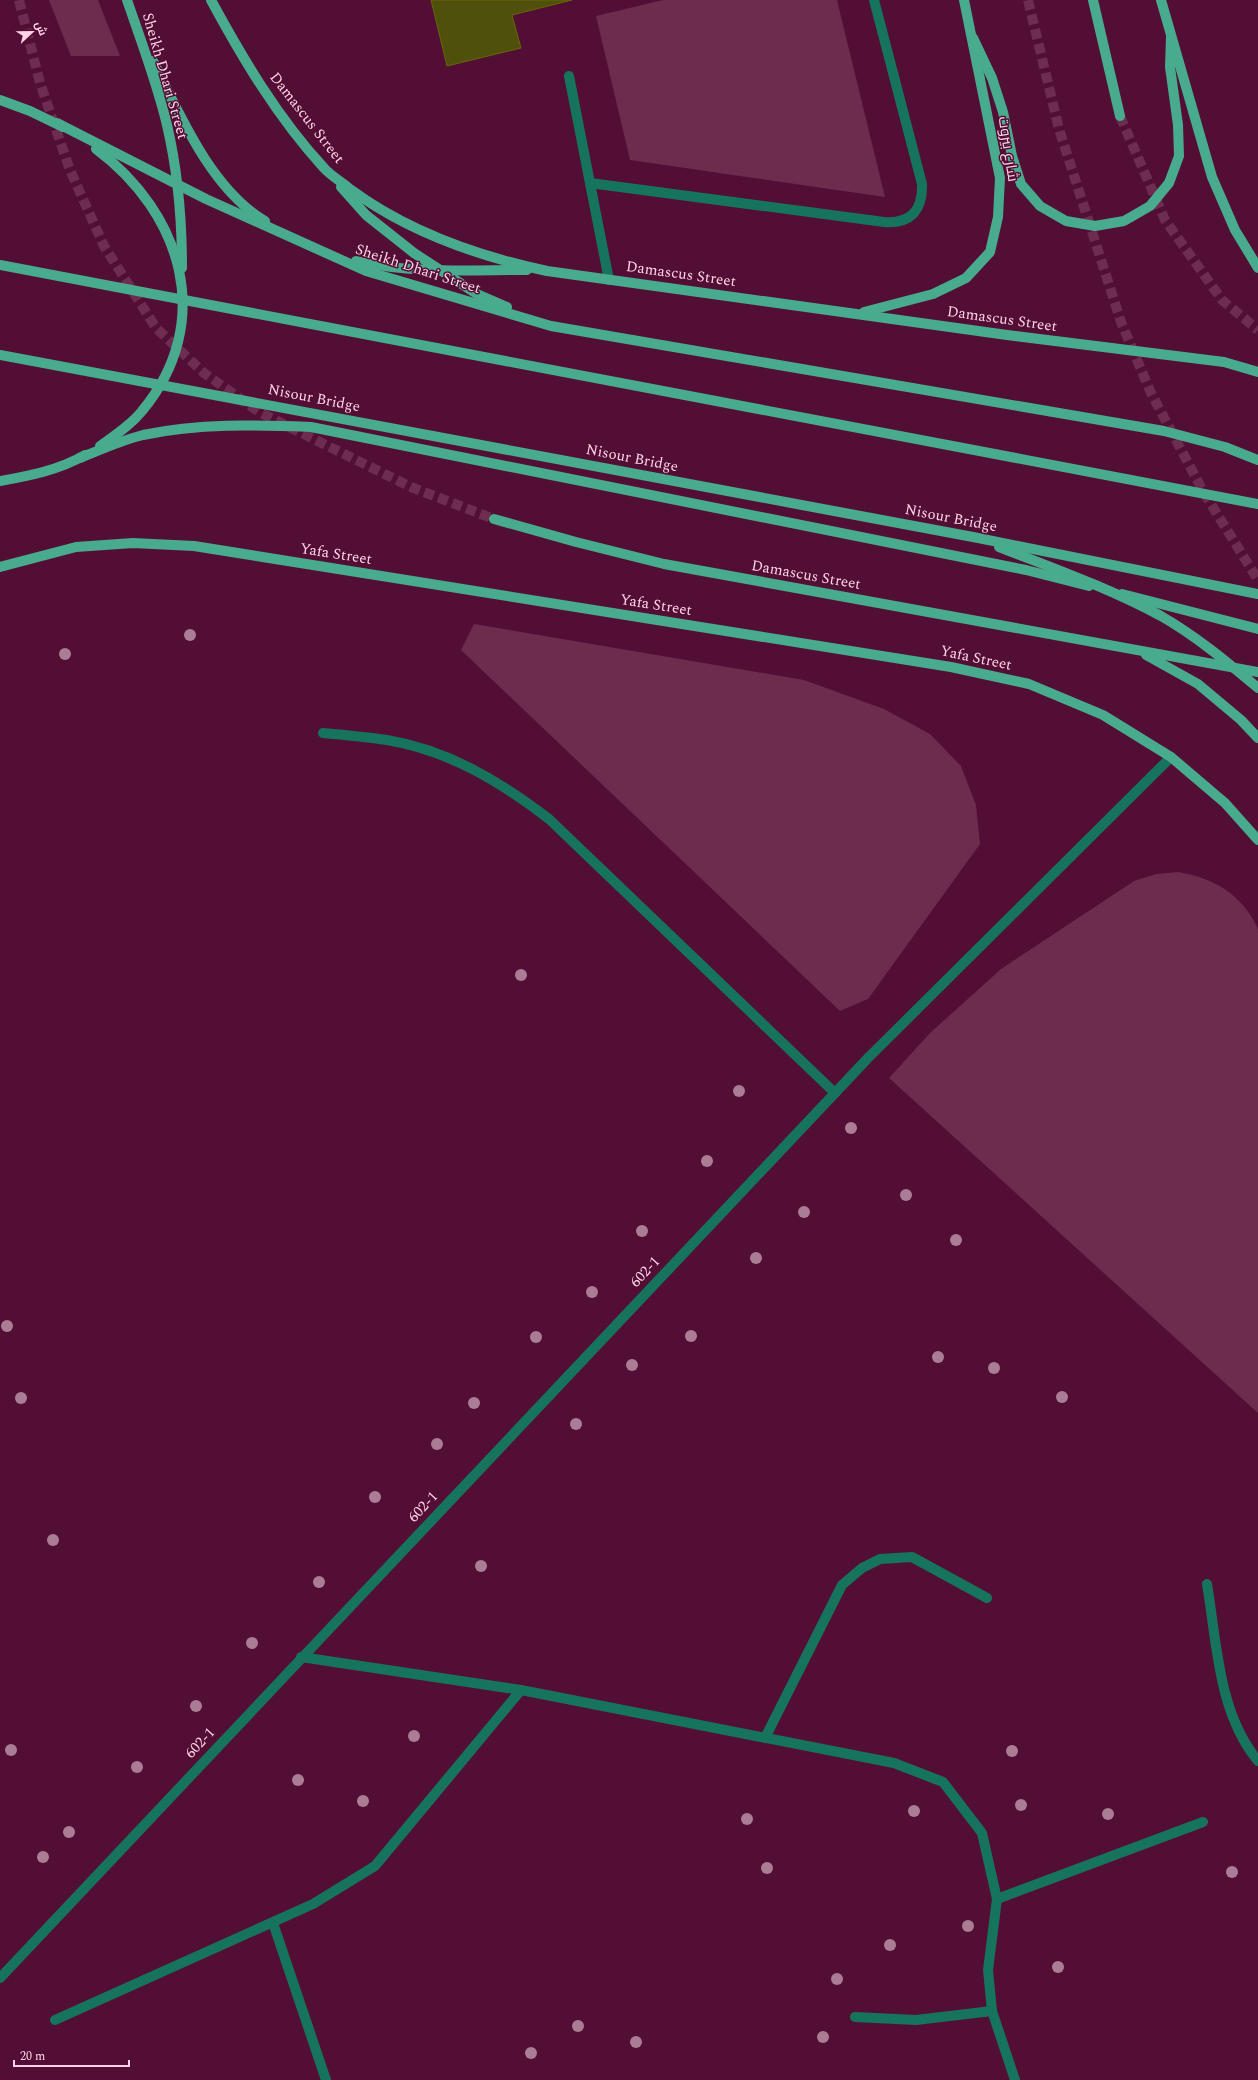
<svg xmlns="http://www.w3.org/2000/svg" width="1258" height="2080" viewBox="0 0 1258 2080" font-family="Spectral,Cairo,serif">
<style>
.green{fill:#6d2b4d}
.building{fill:#4f500b;stroke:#676805}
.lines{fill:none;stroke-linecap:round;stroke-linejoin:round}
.major-tunnel{stroke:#6d2c50;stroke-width:10;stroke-dasharray:10 5;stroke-linecap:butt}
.minor{stroke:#16745c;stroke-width:10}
.major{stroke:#48ab8e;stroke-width:10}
.major-bridge{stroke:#48ab8e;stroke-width:10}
.tree{fill:#ab7d95}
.labels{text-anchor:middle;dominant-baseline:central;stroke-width:3;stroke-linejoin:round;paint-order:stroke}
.street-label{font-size:15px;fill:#fed3e6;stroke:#530e35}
</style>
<rect width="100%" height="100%" fill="#530e35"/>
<g class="green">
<polygon points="49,0 98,0 120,56 71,56"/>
<polygon points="663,0 837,0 885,197 630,160 596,16"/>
<polygon points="474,624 804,680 884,709 930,734 961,766 976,805 980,844 868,999 840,1011 461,650"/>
<path d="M1179 872C1215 879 1242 894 1258 929V1413L889 1078 930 1033 1001 969 1134 881 1156 874Z"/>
</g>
<polygon class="building" points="431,0 572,0 512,15 521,48 447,66"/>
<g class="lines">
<g class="major-tunnel">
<polyline points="19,0 40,83 70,170 104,246 156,328 204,373 259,412 411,487 494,519"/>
<polyline points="1028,0 1059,129 1121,322 1151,393 1204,493 1258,580"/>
<polyline points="1120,116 1165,220 1222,300 1258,330"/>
</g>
<g class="minor">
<polyline points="569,76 609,280"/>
<path d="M590 183 884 222C910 224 923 211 922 184L874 0"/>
<path d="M323 733C345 735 366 737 387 740 448 750 501 782 549 819L835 1093"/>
<path d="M1207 1584C1217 1643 1218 1713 1258 1761"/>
<polyline points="301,1657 521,1690 894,1763 943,1782 982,1833 997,1899 1203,1822"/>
<polyline points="765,1738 842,1585 862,1568 880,1559 912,1557 987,1598"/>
<polyline points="997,1899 988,1970 992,2011 1015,2080"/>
<polyline points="273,1923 326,2080"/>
<polyline points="0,1978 868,1058 1171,757"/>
<polyline points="855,2017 916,2020 992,2011"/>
<polyline points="55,2020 313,1904 375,1866 521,1690"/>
</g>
<g class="major">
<path d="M127 0C141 41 157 83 167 125 178 172 182 220 182 268"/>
<path d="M211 0C243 59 278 118 324 168 331 176 342 182 350 189 408 232 477 256 547 271L1007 335 1224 362 1258 372"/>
<polyline points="1093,0 1120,116"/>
<polyline points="1161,0 1212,177 1235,230 1258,268"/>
<polyline points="973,38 992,78 1003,112 1012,156 1021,184 1040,206 1066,221 1095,226 1124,221 1150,206 1169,183 1179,156 1178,125 1170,67 1171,37"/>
<path d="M153 61C180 115 211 189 265 221"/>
<polyline points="0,100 30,111 63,127"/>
<polyline points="57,123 206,199 366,271 551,326 1164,431 1225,447 1258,460"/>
<path d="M96 149C182 213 216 322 142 411 131 425 115 435 100 446"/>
<polyline points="341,187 366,215 414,253 477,294 507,307"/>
<path d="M356 261C413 274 469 270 527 270"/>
<polyline points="864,312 933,294 966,278 990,252 998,217 1000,178 964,0"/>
<path d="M80 458C100 450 122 440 143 435 199 423 255 425 311 427L1026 570 1089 586"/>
<path d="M0 481C29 476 59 470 85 455"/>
<polyline points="494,519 576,542 664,564 1258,672"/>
<polyline points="0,567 76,547 133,543 194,546 951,667 1029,684 1103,715 1171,757 1225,803 1258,840"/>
<polyline points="1122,594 1258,629"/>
<polyline points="1146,655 1198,684 1241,720 1258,738"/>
</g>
<g class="major-bridge">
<polyline points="0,265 1258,504"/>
<polyline points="0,355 973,537 1258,594"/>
<path d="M999 547C1053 568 1109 588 1161 616 1196 636 1227 662 1258 688"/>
</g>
</g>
<g class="tree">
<circle cx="190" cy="635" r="6"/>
<circle cx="65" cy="654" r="6"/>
<circle cx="521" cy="975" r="6"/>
<circle cx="739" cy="1091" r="6"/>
<circle cx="851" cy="1128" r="6"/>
<circle cx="707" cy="1161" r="6"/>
<circle cx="906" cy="1195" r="6"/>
<circle cx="804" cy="1212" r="6"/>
<circle cx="642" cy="1231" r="6"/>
<circle cx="956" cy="1240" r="6"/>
<circle cx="756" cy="1258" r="6"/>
<circle cx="592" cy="1292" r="6"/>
<circle cx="7" cy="1326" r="6"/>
<circle cx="691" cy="1336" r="6"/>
<circle cx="536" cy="1337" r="6"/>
<circle cx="938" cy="1357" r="6"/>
<circle cx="632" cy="1365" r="6"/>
<circle cx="994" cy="1368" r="6"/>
<circle cx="1062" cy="1397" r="6"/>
<circle cx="21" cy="1398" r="6"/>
<circle cx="474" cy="1403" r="6"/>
<circle cx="576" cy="1424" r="6"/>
<circle cx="437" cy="1444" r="6"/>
<circle cx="375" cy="1497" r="6"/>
<circle cx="53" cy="1540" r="6"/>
<circle cx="481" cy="1566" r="6"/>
<circle cx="319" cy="1582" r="6"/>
<circle cx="252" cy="1643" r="6"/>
<circle cx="196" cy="1706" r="6"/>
<circle cx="414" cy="1736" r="6"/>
<circle cx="11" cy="1750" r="6"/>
<circle cx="1012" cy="1751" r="6"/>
<circle cx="137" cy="1767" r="6"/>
<circle cx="298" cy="1780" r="6"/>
<circle cx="363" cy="1801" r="6"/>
<circle cx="1021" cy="1805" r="6"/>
<circle cx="914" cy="1811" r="6"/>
<circle cx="1108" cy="1814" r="6"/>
<circle cx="747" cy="1819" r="6"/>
<circle cx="69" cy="1832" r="6"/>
<circle cx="43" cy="1857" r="6"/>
<circle cx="767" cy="1868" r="6"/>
<circle cx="1232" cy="1872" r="6"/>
<circle cx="968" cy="1926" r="6"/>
<circle cx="890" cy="1945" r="6"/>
<circle cx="1058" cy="1967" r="6"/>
<circle cx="837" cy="1979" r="6"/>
<circle cx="578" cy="2026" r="6"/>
<circle cx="823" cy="2037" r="6"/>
<circle cx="636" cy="2042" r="6"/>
<circle cx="531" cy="2053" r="6"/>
</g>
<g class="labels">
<g class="street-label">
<text transform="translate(165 76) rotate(74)">Sheikh Dhari Street</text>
<text transform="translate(307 118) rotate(52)">Damascus Street</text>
<text transform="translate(1008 149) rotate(81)">شارع بيروت</text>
<text transform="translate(418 269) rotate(18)">Sheikh Dhari Street</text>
<text transform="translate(681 274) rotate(8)">Damascus Street</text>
<text transform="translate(1002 319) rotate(8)">Damascus Street</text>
<text transform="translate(314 398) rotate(11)">Nisour Bridge</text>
<text transform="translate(632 458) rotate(11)">Nisour Bridge</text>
<text transform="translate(951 518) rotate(11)">Nisour Bridge</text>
<text transform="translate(336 554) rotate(9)">Yafa Street</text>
<text transform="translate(806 575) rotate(10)">Damascus Street</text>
<text transform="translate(656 605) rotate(9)">Yafa Street</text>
<text transform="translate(976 658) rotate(12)">Yafa Street</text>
<text transform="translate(645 1272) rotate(-47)">602-1</text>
<text transform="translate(423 1507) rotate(-47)">602-1</text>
<text transform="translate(200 1743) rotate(-47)">602-1</text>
</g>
</g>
<g transform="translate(32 32) rotate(68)" stroke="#530e35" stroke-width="3" paint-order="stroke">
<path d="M0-3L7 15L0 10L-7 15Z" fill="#fed3e6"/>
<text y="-6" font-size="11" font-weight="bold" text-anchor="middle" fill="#fed3e6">ش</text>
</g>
<path d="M14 2060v6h115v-6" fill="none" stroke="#fed3e6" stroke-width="2"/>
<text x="20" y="2060" font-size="12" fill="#fed3e6" stroke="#530e35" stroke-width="3" paint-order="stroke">20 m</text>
</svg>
